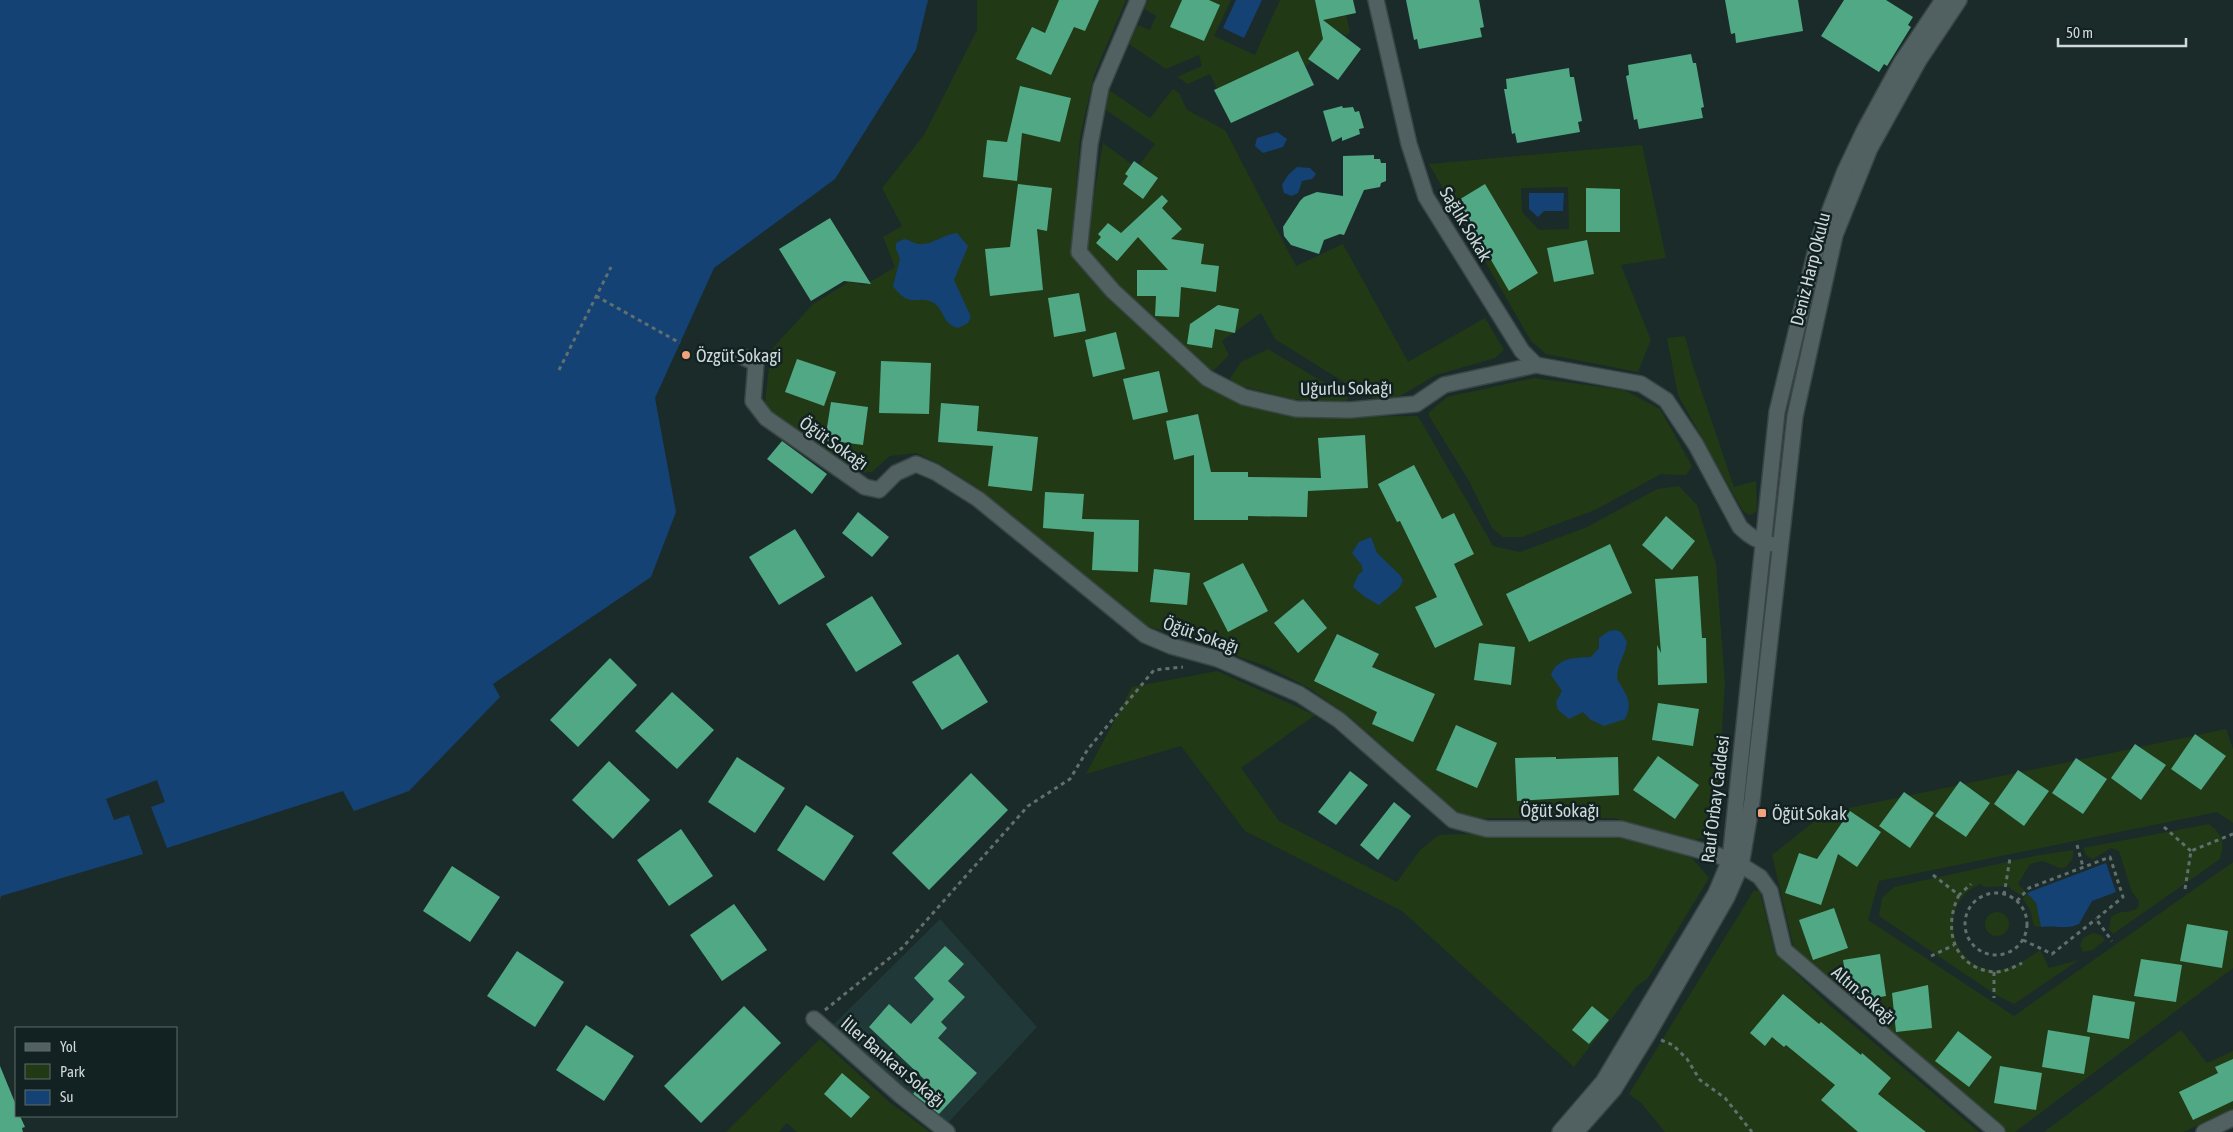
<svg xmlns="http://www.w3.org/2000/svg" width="2233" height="1132" viewBox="0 0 2233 1132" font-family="'Asap Condensed',sans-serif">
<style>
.built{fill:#203838}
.green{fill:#223916;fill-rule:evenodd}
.water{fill:#144275}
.building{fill:#50a885}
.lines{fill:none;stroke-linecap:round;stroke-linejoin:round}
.minor-casing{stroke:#3a4646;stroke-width:18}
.path{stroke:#616f6e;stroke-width:3;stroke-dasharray:4 4;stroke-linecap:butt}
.minor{stroke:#516161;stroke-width:15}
.poi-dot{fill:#f1a27b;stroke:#122121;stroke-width:2}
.labels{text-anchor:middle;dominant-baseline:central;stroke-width:5;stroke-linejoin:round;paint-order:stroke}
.street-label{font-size:18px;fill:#d0d9d9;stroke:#122121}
.poi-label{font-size:18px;fill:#d0d9d9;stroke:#122121;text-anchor:start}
</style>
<rect width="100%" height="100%" fill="#1b2b2a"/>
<polygon class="built" points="940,919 1037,1027 946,1125 832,1026"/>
<g class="green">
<polygon points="977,0 1126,0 1094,75 1080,137 1071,255 1109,294 1242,404 1290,417 1418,416 1493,546 1520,552 1587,527 1657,489 1679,486 1697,505 1716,564 1725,684 1715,833 1696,840 1614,818 1481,818 1458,813 1350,717 1309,688 1266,666 1148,626 979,489 940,464 916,453 890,456 872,472 859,473 771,414 765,403 771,350 813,304 849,282 865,285 895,267 883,237 902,226 882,188 924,135 977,30"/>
<polygon points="1148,0 1231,0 1214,36 1255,55 1280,0 1333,0 1337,18 1346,15 1350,32 1346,36 1332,27 1308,60 1311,62 1306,67 1298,51 1217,89 1210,74 1188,84 1177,77 1202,66 1199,55 1166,69 1129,44 1137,25 1150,30 1156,16 1144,9"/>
<polygon points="1173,89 1179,93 1187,110 1225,130 1296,266 1343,244 1408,362 1485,318 1504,350 1495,358 1436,375 1400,396 1379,400 1363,394 1275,339 1261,313 1222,341 1229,355 1211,373 1119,285 1085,247 1103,143 1137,168 1155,144 1106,110 1109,90 1150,118"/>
<path d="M1642 145 1666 258 1621 265 1651 340 1638 372 1546 354 1531 341 1429 164ZM1568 187 1569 229 1539 230 1522 212 1521 188Z"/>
<polygon points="1685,336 1693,366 1734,487 1756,481 1757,511 1750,515 1743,511 1678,395 1667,338"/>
<polygon points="1268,349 1348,397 1347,403 1292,399 1233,384 1230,378 1241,362"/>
<polygon points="1534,378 1624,390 1660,409 1692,466 1686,475 1661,474 1595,510 1522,537 1503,537 1492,528 1469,481 1429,416 1429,412 1447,397"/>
<polygon points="1217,671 1315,715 1241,768 1279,821 1397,882 1420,850 1439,835 1459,834 1616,837 1679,852 1693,859 1709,878 1648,978 1636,987 1574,1067 1402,911 1245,831 1181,746 1086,774 1132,687"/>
<polygon points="2226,729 2233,749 2233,823 2217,812 1879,881 1868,920 2014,1016 2233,862 2233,968 2015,1132 2006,1132 1795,953 1772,855 1825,813"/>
<path d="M2209 824C2223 835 2225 842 2220 859L2113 934 2109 929 2111 917C2122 909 2129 914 2138 908L2139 901 2132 892 2119 851 2111 848 2093 859 2086 855 2083 848Z"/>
<path d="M2073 850C2074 855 2073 858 2070 862 2062 875 2053 863 2042 861L2030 864 2018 884 2025 891 2020 895 2007 886 1984 887 1981 884C1934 902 1951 972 1998 970 2013 969 2028 959 2040 950L2049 968 2079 960 2014 1004 1996 995 1879 916 1882 898 1894 887 2034 856Z"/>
<polygon points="1754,890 1760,892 1775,953 1827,1003 1979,1132 1665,1132 1642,1104 1629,1094"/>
<polygon points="2027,893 2036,903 2041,927 2034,926 2030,910 2023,899"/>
<circle cx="1997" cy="924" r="12"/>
<polygon points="2093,933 2101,935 2105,940 2093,950 2083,952 2080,945 2083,938"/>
<polygon points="2181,1030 2207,1063 2233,1051 2233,1110 2183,1132 2044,1132"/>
<polygon points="820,1039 889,1102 930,1132 797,1132 787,1123 779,1132 726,1132"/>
</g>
<g class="water">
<polygon points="0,0 928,0 916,50 835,179 714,268 655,398 676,512 651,577 493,684 500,697 409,791 354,811 343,791 167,848 151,807 165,802 157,780 106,799 114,820 129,815 143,854 1,896 0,900"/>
<polygon points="1236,0 1262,0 1244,38 1223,28"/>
<polygon points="1277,132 1287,139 1283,147 1263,153 1255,146 1257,138"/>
<polygon points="1297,167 1310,168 1316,174 1312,179 1302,181 1298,193 1292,196 1284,193 1282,185 1288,175"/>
<polygon points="1529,193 1564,193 1563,211 1544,211 1538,217 1529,209"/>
<path d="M957 233 968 246 954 280 971 317 968 323 958 328C941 323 945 310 934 303 918 293 911 311 893 286L900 259 896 249V243L904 239C911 240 915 245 923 244 933 244 944 234 957 233Z"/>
<polygon points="1371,537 1377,553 1400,575 1403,581 1399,588 1379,605 1365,597 1353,587 1358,575 1363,571 1361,564 1352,553 1359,542"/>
<path d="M1615 630 1621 632 1627 642C1625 656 1617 664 1617 679 1625 693 1634 702 1625 719L1604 726 1591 720 1583 712 1569 719 1558 710 1556 702 1562 691 1551 675C1558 657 1574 658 1591 657L1599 648V638L1609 631Z"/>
<path d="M2106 863 2116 892 2092 901 2079 924C2066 930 2055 925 2041 927L2036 903 2027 893Z"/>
</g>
<g class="building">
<polygon points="1059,0 1099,0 1085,31 1074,27 1051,75 1016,59 1032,27 1045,33"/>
<polygon points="1182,0 1209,0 1220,5 1204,41 1170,27"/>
<polygon points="1315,0 1353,0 1356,13 1323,20 1361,49 1338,80 1308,59 1323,39"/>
<polygon points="1406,0 1479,0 1484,27 1480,28 1482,37 1419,49 1417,39 1414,40"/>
<polygon points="1725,0 1798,0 1803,31 1736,43 1735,33 1731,34"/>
<polygon points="1844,0 1886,0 1913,17 1908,25 1911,27 1887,66 1884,64 1879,72 1821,36"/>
<polygon points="1298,51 1314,85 1231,123 1214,90"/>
<polygon points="1691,54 1693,63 1696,63 1704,107 1701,108 1703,118 1639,129 1637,119 1634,120 1626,76 1629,75 1628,65"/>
<polygon points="1569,68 1570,77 1574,77 1582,121 1578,122 1580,132 1517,143 1515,133 1512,134 1504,89 1507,89 1506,79"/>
<polygon points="1020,86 1071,98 1060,142 1022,133 1017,181 983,177 987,140 1007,142"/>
<polygon points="1342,106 1343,108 1353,107 1355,112 1359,111 1364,128 1359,129 1360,134 1342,141 1342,137 1332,142 1323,111"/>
<polygon points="1374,155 1374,159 1380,159 1381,163 1386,163 1386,181 1381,183 1380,187 1364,190 1344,235 1340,234 1324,240 1319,254 1291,245 1284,236 1283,227 1300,201 1304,197 1317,192 1343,196 1343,156"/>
<polygon points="1134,161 1158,178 1143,199 1123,184 1128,176 1125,174"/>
<polygon points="1018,184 1052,188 1047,231 1037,229 1043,290 990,296 985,249 1010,247"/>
<polygon points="1485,184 1538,273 1509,291 1457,201"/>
<polygon points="1586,188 1620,189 1620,232 1586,232"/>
<polygon points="1162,195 1168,201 1162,208 1182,229 1171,239 1204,244 1201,264 1219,266 1216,292 1181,287 1179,317 1155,316 1156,296 1137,296 1137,270 1168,270 1138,237 1117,261 1096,243 1101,237 1098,234 1108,223 1121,233"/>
<polygon points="830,218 871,284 844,281 811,301 779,249"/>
<polygon points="1587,240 1594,274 1554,282 1547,248"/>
<polygon points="1079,293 1086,331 1054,337 1048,298"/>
<polygon points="1218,305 1239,309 1235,333 1215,329 1212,348 1187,344 1190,324"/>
<polygon points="1116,332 1125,369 1093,377 1085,340"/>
<polygon points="797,359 836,372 824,406 785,392"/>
<polygon points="881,361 931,363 929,414 879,413"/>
<polygon points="1159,371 1168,412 1133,420 1123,379"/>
<polygon points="831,402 868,407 863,445 825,440"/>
<polygon points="941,403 979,406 977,431 1038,437 1032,491 988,486 993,446 938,442"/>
<polygon points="1198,414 1211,472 1248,472 1248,477 1321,478 1318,438 1365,435 1368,488 1308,491 1307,517 1248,516 1248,520 1194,520 1194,455 1174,460 1166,421"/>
<polygon points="782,441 827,474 812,494 767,459"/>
<polygon points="1414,465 1442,519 1454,513 1474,554 1454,564 1483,625 1435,648 1415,607 1437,597 1400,521 1397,522 1378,484"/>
<polygon points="1045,492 1084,494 1082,519 1139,520 1138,572 1092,570 1094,532 1043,528"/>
<polygon points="858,512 889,537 872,557 842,533"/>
<polygon points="1666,516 1695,541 1672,570 1642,545"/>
<polygon points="795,529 825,577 779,605 749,557"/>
<polygon points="1610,544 1632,593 1529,642 1506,594"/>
<polygon points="1243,563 1268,611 1228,632 1203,583"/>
<polygon points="1154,569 1190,573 1187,605 1150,602"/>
<polygon points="1698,576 1702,638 1706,638 1707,683 1658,685 1657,645 1661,653 1655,579"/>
<polygon points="872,596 902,644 856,672 826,624"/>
<polygon points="1303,599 1327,628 1298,653 1274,623"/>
<polygon points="1337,634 1379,654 1372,667 1435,694 1413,742 1372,724 1377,712 1314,681"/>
<polygon points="1479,643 1515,647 1511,685 1474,680"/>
<polygon points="958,654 988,702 942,730 912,682"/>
<polygon points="610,658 637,685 578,747 550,720"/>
<polygon points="672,692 714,730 677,769 635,731"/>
<polygon points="1658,703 1699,709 1693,746 1652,740"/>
<polygon points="1456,725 1497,743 1477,788 1436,770"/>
<polygon points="2195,734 2226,756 2201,790 2171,769"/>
<polygon points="2135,744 2166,765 2141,800 2111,778"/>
<polygon points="1658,756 1699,785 1675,819 1633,790"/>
<polygon points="737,757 785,788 755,833 708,802"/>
<polygon points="1556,757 1556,759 1618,757 1619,795 1517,801 1515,758"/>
<polygon points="2076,758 2107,779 2083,814 2052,793"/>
<polygon points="609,761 650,800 613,839 572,800"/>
<polygon points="2018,770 2049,791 2024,826 1994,804"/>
<polygon points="1350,771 1368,785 1336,825 1318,812"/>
<polygon points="971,773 1008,810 929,890 892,853"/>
<polygon points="1960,781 1990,803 1966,837 1935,816"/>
<polygon points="1904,792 1934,813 1910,848 1879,826"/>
<polygon points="1394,802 1411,816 1378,860 1360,845"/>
<polygon points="806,805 854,836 824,881 777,850"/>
<polygon points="1850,811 1881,832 1857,867 1838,854 1821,905 1785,893 1799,853 1817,859"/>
<polygon points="681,829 713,876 669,906 637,860"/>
<polygon points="452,866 500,897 470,942 423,911"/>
<polygon points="734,904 767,950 722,981 690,935"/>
<polygon points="1834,908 1848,948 1813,960 1799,920"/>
<polygon points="2187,924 2228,931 2222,968 2180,961"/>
<polygon points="945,946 964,964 948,981 965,997 941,1022 947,1028 938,1038 977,1073 939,1114 913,1094 925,1080 869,1027 889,1004 911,1024 934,999 914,978"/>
<polygon points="517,951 564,982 535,1027 487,996"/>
<polygon points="1880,954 1886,996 1858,1001 1848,992 1843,960"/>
<polygon points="2141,959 2182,965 2176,1002 2134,996"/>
<polygon points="1928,985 1932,1028 1896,1032 1892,993"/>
<polygon points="1783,994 1819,1024 1821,1022 1861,1055 1862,1053 1891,1078 1878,1094 1926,1132 1858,1132 1821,1100 1835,1085 1786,1045 1784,1047 1772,1037 1765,1046 1750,1033"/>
<polygon points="2093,995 2135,1002 2129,1039 2087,1032"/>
<polygon points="744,1006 781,1043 701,1123 664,1086"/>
<polygon points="1592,1006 1609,1020 1589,1044 1572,1030"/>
<polygon points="586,1025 634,1056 604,1101 556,1070"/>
<polygon points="2048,1030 2090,1037 2084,1074 2042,1067"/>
<polygon points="1958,1031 1992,1057 1969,1087 1935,1061"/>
<polygon points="2233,1059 2233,1101 2193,1120 2179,1092 2218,1073 2215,1067"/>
<polygon points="0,1066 16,1105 16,1116 20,1116 25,1127 22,1128 23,1132 0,1132"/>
<polygon points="2000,1066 2042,1073 2036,1110 1994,1103"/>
<polygon points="842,1073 870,1097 851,1118 824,1094"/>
</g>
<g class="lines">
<defs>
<g id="minor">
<path d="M1138 0 1101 87 1090 144 1079 252 1113 291 1207 378 1244 397 1296 409 1350 410 1416 404 1444 385 1536 365 1641 384 1666 400 1696 445 1740 527C1749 536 1758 542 1770 544"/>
<polyline points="1376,0 1409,144 1426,197 1522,351 1536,365"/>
<polyline points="743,357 756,363 753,401 766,418 865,487 879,490 896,473 916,464 935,472 978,499 1145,635 1171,646 1218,659 1299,694 1339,720 1453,820 1487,829 1621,829 1717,855 1741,865 1760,877 1770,891 1784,950 1997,1132"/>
<polyline points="814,1019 900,1095 947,1132"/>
<polyline points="1560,1132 1603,1082 1716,893 1730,860 1777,412 1818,241 1845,171 1864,131 1901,63 1943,0"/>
<polyline points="1576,1132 1614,1089 1648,1034 1727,897 1741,865 1752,801 1795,416 1835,235 1870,148 1919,60 1959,0"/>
<polyline points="2204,1132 2233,1118"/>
</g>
</defs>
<use href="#minor" class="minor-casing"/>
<g class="path">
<polyline points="596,296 680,343"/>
<polyline points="559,370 611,267"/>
<polyline points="2164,827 2191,851"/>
<polyline points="2077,845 2083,867"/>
<polyline points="1933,875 1959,895 1971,884"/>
<polyline points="2185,889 2191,851 2233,834"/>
<circle cx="1996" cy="924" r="31"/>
<path d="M1959 895C1943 927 1952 967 1993 972 2003 973 2014 967 2022 963"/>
<polyline points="2004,895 2010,858"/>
<polyline points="2017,901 2029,888 2110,857 2123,897 2096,919 2112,941"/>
<polyline points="2023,940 2052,954 2096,919"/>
<polyline points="1931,956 1954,945"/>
<polyline points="1994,972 1994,998"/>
<polyline points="825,1010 902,948 1028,806 1070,779 1088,749 1154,670 1183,667"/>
<polyline points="1661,1040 1673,1045 1687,1059 1700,1080 1725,1098 1752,1132"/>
</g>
<use href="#minor" class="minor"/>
</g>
<g class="poi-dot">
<circle cx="686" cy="355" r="5"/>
<rect x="1757" y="808" width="10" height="10" rx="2.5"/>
</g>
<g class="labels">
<g class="street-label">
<text transform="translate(1466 224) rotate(59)">Sağlık Sokak</text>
<text transform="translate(1810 269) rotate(-76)">Deniz Harp Okulu</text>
<text transform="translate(1346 388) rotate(-1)">Uğurlu Sokağı</text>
<text transform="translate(834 443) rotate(35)">Öğüt Sokağı</text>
<text transform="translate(1201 635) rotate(19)">Öğüt Sokağı</text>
<text transform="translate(1715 799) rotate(-83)">Rauf Orbay Caddesi</text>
<text x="1560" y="810">Öğüt Sokağı</text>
<text transform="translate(1864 995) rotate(41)">Altın Sokağı</text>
<text transform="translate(893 1062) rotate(40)">İller Bankası Sokağı</text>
</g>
<g class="poi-label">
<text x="696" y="355">Özgüt Sokagi</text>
<text x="1772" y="813">Öğüt Sokak</text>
</g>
</g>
<rect x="15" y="1027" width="162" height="90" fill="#122121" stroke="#5e6b6b"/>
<rect x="25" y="1043" width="25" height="8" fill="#516161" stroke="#5e6b6b"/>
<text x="60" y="1052" font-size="15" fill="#d0d9d9">Yol</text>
<rect x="25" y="1064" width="25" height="15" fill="#223916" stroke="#5e6b6b"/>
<text x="60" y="1077" font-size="15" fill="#d0d9d9">Park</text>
<rect x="25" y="1090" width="25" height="15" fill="#144275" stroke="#5e6b6b"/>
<text x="60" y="1102" font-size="15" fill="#d0d9d9">Su</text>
<path d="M2058 38v8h128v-8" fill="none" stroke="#d0d9d9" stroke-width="2.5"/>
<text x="2066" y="38" font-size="15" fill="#d0d9d9" stroke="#122121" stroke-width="4" paint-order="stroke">50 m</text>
</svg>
